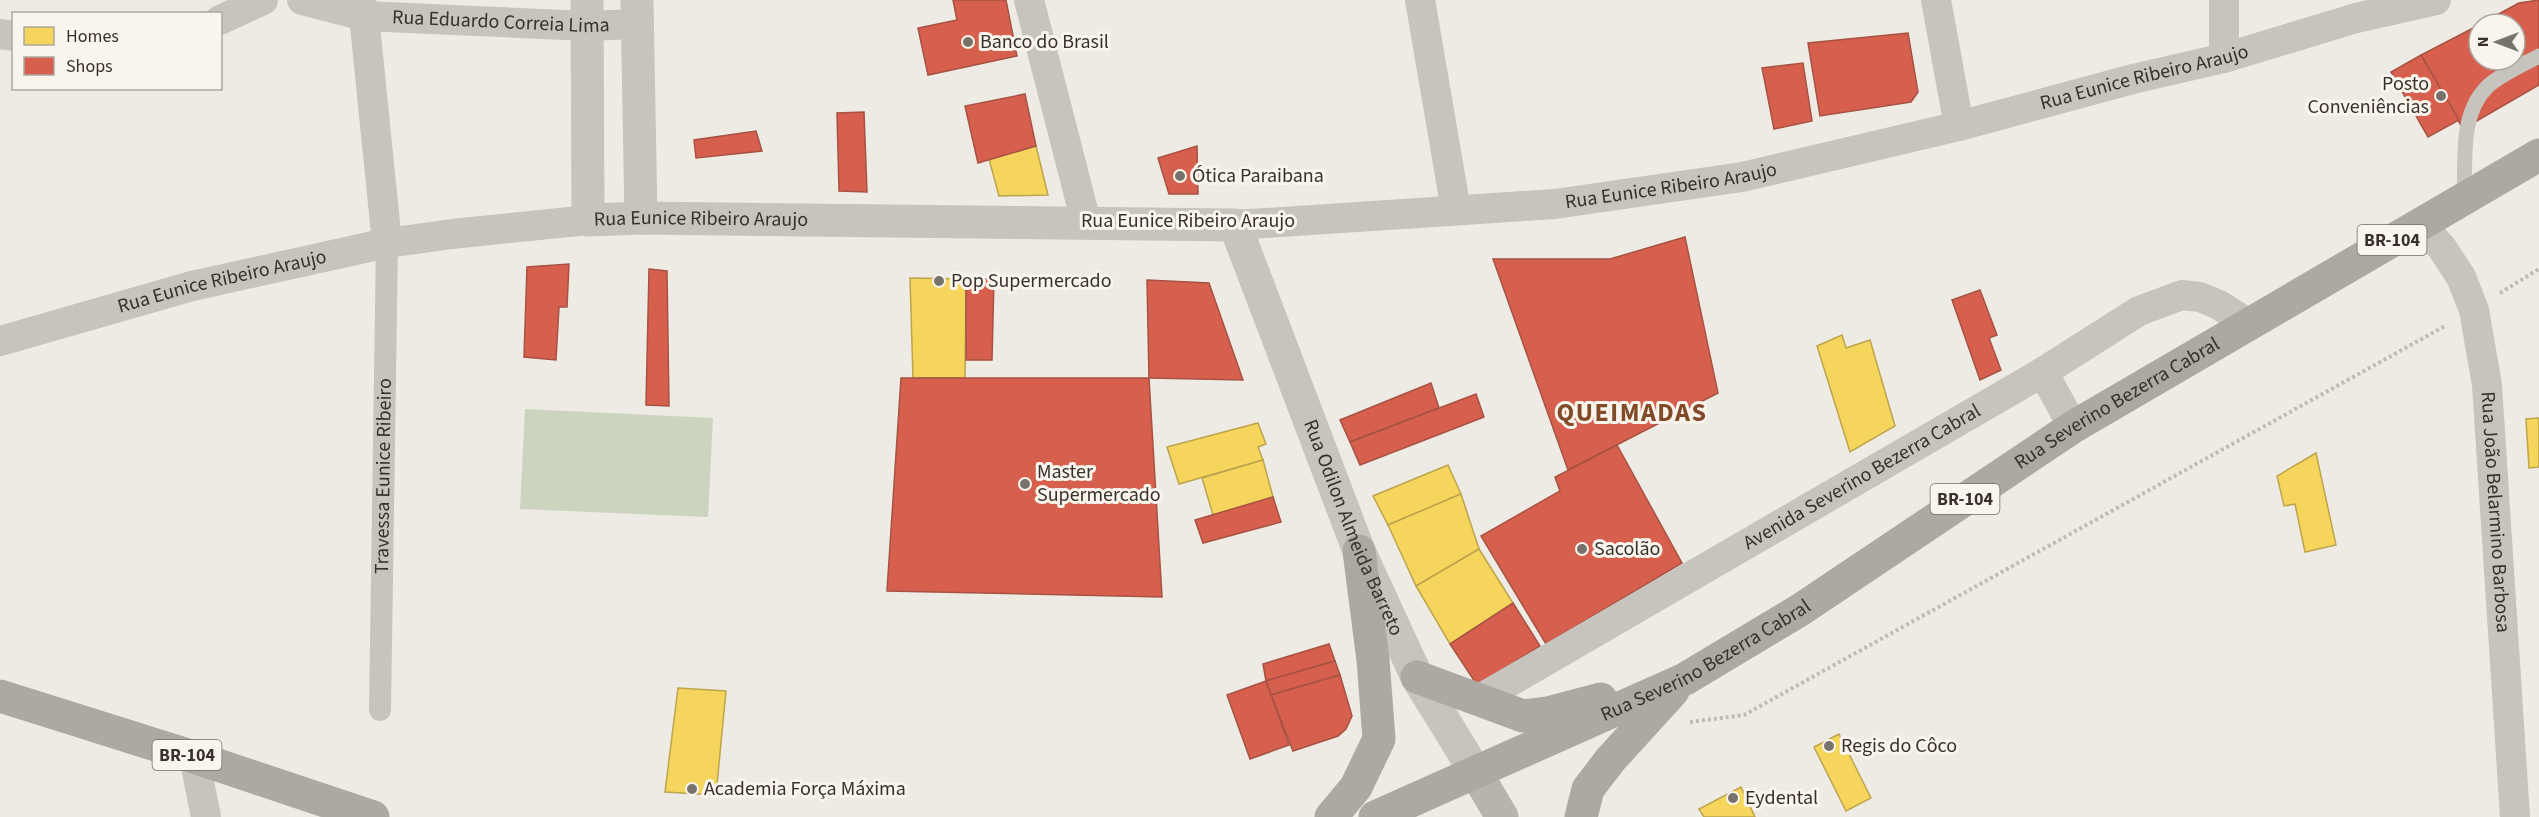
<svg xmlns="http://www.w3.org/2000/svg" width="2539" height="817" viewBox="0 0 2539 817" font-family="'Source Sans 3',sans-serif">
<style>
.green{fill:#ccd3bf}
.homes{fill:#f6d55c;stroke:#bda44d;stroke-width:1.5}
.shops{fill:#d6604d;stroke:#a75243;stroke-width:1.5}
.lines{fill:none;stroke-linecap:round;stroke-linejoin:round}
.path{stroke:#c0bbb5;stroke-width:4;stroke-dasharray:3 3;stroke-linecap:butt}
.service{stroke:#c7c3bd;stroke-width:15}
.pedestrian{stroke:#c7c3bd;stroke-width:22}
.minor{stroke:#c7c3bd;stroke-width:30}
.tertiary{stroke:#c7c3bd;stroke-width:33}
.secondary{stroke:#b7b3ad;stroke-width:33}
.trunk{stroke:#aca8a2;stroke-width:33}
.poi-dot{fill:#77726c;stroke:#f9f5ec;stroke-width:2}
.labels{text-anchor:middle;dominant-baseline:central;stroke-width:6;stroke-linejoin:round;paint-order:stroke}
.shield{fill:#f9f5ec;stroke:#726c65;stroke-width:1.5}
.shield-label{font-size:18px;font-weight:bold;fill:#38312b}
.street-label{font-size:20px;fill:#38312b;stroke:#f9f5ec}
.poi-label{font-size:20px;fill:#38312b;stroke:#f9f5ec;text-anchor:start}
.district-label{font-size:26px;font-weight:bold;letter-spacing:1.5px;fill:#814b2a;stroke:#f9f5ec}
</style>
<rect width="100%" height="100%" fill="#edebe4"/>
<polygon class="green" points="525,409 713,418 708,517 520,509"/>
<g class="homes">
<polygon points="1036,146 1048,195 999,196 989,159"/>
<polygon points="910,278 966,279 965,378 913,378"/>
<polygon points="1842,335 1846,348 1870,340 1895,426 1850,452 1817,346"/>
<polygon points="2539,418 2539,467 2529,468 2526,419"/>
<polygon points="1258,423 1266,444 1258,447 1263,460 1179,484 1167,447"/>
<polygon points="2316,453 2336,545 2305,552 2295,504 2284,506 2277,476"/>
<polygon points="1263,460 1273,497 1213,515 1202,478"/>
<polygon points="1448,465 1461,494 1388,525 1373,496"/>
<polygon points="1461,494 1479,549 1416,586 1388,525"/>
<polygon points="1479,549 1513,603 1450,644 1416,586"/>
<polygon points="678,688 726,691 716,795 665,792"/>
<polygon points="1839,734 1871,798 1846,811 1814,747"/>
<polygon points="1741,787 1755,817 1704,817 1699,809"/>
</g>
<g class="shops">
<polygon points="953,0 1006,0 1017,56 928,75 918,28 957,20"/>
<polygon points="2539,0 2539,85 2463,129 2421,55 2479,25 2479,60 2515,60 2515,24 2480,24 2519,3"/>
<polygon points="1908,33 1918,92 1911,102 1820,116 1808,43"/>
<polygon points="2421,55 2459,120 2428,137 2391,72"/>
<polygon points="1803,63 1812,121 1774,129 1762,68"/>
<polygon points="1025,94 1036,146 978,163 965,106"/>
<polygon points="864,112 867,192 839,191 837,113"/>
<polygon points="756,131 762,151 696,158 694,140"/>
<polygon points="1197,146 1198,194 1169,194 1158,158"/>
<polygon points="1685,237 1718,393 1568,470 1493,259 1610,259"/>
<polygon points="569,264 567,307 559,307 556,360 524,357 527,267"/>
<polygon points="649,269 667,271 669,406 646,405"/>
<polygon points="966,279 994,279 992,360 966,360"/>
<polygon points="1147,280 1209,283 1243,380 1149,378"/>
<polygon points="1980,290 1997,335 1989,338 2001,370 1980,380 1952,300"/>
<polygon points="901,378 1149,378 1162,597 887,591"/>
<polygon points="1431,383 1439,408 1350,442 1340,420"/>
<polygon points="1476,394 1484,417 1360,465 1350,442"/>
<polygon points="1617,445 1682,563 1546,644 1481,536 1560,491 1555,477"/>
<polygon points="1273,497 1281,522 1203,543 1195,520"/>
<polygon points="1513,603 1540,646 1477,685 1450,644"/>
<polygon points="1329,644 1335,661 1266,681 1263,664"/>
<polygon points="1335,661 1340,675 1271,695 1266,681"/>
<polygon points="1340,675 1352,716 1346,729 1338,736 1293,751 1271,695"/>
<polygon points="1266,681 1289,745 1250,759 1227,695"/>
</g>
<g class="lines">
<g class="path">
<polyline points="2500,293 2539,269"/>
<polyline points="1690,722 1744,715 2445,326"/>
</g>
<path class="service" d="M2464 198C2466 162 2459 115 2487 87 2499 75 2524 64 2539 56"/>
<path class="pedestrian" id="s1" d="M380 710 387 243"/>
<g class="minor">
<path id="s2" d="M302 0 364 16 587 26 636 24"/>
<polyline points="361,0 364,16 387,243"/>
<polyline points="1029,0 1086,222"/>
<polyline points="1420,0 1456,210"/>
<polyline points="1936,0 1959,126"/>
<polyline points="2224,0 2224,58"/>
<polyline points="220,20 263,0"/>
<polyline points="0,34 14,36"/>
<path id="s3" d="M2420 224 2442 248 2461 277 2474 310 2487 385 2515 817"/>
<path id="s4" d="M1235 225 1555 204 1742 177 1959 126 2133 79 2224 58 2356 18 2436 0"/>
<path id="s5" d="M0 341 192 286 387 243 452 234 588 220"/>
<polyline points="2043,372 2073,427"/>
<path id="s6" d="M1478 700 2043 372 2139 311 2182 295 2200 297 2219 305 2249 324"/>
<polyline points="194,757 206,817"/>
</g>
<g class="tertiary">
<path id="s7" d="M587 0 588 220 641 218 1235 225 1359 551 1417 677 1476 773"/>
<polyline points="637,0 641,218"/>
</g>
<polyline class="secondary" points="1476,773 1502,817"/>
<g class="trunk">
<polyline points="1417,677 1523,716 1548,713 1601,699"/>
<polyline points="0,696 194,757 373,817"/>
<polyline points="1331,817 1356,787 1379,739 1373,660 1359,551"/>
<path id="s8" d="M1375 817 1685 679 1800 610 2073 427 2539 155"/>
<polyline points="1581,817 1588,789 1611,759 1673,691"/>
</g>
</g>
<g class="poi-dot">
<circle cx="968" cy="42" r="6"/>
<circle cx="2441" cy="96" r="6"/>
<circle cx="1180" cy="176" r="6"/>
<circle cx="939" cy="281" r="6"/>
<circle cx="1025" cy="484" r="6"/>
<circle cx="1582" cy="549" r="6"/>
<circle cx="1829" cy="746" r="6"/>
<circle cx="692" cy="789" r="6"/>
<circle cx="1733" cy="798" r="6"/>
</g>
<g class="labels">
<g class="shield">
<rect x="2357.5" y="225" width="69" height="30" rx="4.5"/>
<rect x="1930.5" y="484" width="69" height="30" rx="4.5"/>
<rect x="152.5" y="740" width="69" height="30" rx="4.5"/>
</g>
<g class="shield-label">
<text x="2392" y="240">BR-104</text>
<text x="1965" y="499">BR-104</text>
<text x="187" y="755">BR-104</text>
</g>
<g class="street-label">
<text stroke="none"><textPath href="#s2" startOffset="201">Rua Eduardo Correia Lima</textPath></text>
<text stroke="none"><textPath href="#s4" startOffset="924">Rua Eunice Ribeiro Araujo</textPath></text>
<text stroke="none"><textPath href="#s4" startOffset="438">Rua Eunice Ribeiro Araujo</textPath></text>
<text stroke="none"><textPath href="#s7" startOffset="333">Rua Eunice Ribeiro Araujo</textPath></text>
<text x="1188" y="221">Rua Eunice Ribeiro Araujo</text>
<text stroke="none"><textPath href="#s5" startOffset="230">Rua Eunice Ribeiro Araujo</textPath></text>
<text stroke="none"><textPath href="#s8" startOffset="852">Rua Severino Bezerra Cabral</textPath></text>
<text stroke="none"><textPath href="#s1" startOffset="234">Travessa Eunice Ribeiro</textPath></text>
<text stroke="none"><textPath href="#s6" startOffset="444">Avenida Severino Bezerra Cabral</textPath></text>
<text stroke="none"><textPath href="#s3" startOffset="306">Rua João Belarmino Barbosa</textPath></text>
<text stroke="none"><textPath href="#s7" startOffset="1192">Rua Odilon Almeida Barreto</textPath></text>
<text stroke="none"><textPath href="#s8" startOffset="366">Rua Severino Bezerra Cabral</textPath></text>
</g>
<g class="poi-label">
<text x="980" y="42">Banco do Brasil</text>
<text x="2429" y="84" text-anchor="end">Posto<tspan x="2429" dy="23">Conveniências</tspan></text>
<text x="1192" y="176">Ótica Paraibana</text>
<text x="951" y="281">Pop Supermercado</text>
<text x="1037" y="472">Master<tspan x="1037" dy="23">Supermercado</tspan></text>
<text x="1594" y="549">Sacolão</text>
<text x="1841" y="746">Regis do Côco</text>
<text x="704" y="789">Academia Força Máxima</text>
<text x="1745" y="798">Eydental</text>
</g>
<g class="district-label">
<text x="1632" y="412">QUEIMADAS</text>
</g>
</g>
<rect x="12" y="12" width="210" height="78" fill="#f9f5ec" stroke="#aca79f" stroke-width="1.5"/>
<rect x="24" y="27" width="30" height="18" fill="#f6d55c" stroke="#aca79f" stroke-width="1.5"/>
<text x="66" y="42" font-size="18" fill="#38312b">Homes</text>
<rect x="24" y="57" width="30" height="18" fill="#d6604d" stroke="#aca79f" stroke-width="1.5"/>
<text x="66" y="72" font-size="18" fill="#38312b">Shops</text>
<g transform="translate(2497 42) rotate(270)"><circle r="28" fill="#f9f5ec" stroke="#aca79f" stroke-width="1.5"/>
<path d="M0-4.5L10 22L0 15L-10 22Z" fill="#77726c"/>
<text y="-9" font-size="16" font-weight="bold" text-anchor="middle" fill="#38312b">N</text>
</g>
</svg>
